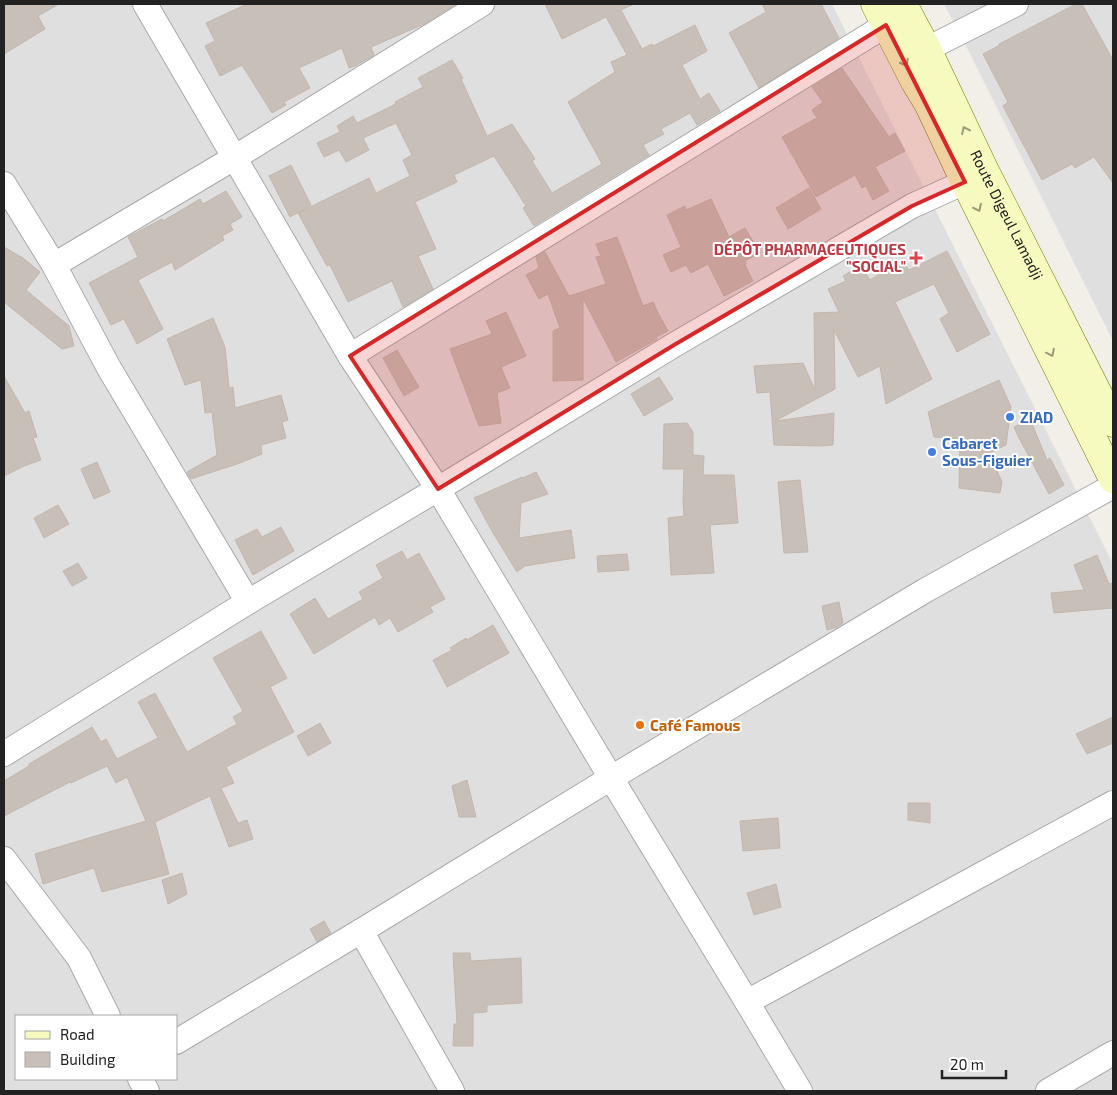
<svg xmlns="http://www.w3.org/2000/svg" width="1117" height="1095" viewBox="0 0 1117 1095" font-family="'Exo 2',sans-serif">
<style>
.residential{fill:#e0dfdf;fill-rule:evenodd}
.building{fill:#c7bfb8;stroke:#c4b6ab}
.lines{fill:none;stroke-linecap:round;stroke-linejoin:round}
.street-casing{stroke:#a9a9a9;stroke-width:26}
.secondary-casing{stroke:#707d05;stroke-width:29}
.street{stroke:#fff;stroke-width:24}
.secondary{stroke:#f7fabf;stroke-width:28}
.oneway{stroke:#979978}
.marked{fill:#d62828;fill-opacity:0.2;stroke:#d62828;stroke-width:4;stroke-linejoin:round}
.health-dot{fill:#e0444e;stroke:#fff;stroke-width:2}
.shop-dot{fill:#3f7fe0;stroke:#fff;stroke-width:2}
.food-dot{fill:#e8710a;stroke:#fff;stroke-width:2}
.labels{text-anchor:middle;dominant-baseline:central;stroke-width:4;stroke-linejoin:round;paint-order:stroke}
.street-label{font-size:15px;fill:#222;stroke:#fff}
.health-label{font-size:15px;font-weight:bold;fill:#be3a42;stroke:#fff;text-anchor:end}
.shop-label{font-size:15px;font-weight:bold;fill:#366cbe;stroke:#fff;text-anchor:start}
.food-label{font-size:15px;font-weight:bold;fill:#c56008;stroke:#fff;text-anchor:start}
</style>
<rect width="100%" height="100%" fill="#f2efe9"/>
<g class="residential">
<path d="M4 4H832L1113 564V1091H4ZM16 1016H176V1079H16Z"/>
<polygon points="944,4 1019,4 960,34"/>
<polygon points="1029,4 1113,4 1113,341 962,38"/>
</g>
<g class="building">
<polygon points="4,4 59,4 38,16 45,29 4,54"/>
<polygon points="247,4 456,4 424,24 371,47 374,55 357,65 349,68 342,48 299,68 310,88 284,102 286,105 272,113 242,65 220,76 205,46 215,41 206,23"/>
<polygon points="545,4 634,4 621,10 642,49 652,44 653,46 695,25 707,51 682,65 700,99 709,93 720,111 697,125 690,113 661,129 664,134 643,145 649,155 534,226 523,208 526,206 494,156 454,175 457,182 415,202 436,249 418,256 433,289 403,307 392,281 348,302 330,265 327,266 298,213 369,178 376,193 410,176 403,160 412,155 396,123 363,138 369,150 346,162 339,150 324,157 317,143 340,132 337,126 353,116 357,123 396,104 395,102 423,87 418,78 452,60 463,78 461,79 487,136 512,124 535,159 532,161 552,193 602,164 568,102 615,72 611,62 627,55 606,17 562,39"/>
<polygon points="762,4 821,4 839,38 759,88 729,33 766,12"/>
<polygon points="1076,4 1082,4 1113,60 1113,183 1094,157 1075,168 1072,164 1042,180 1003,106 1008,102 983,54 1000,45 999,44"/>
<polygon points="842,68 889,137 895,133 905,151 875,167 889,191 873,200 866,186 862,188 855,175 816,197 782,137 817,118 812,110 823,102 812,87"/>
<polygon points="291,165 311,205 290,217 269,176"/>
<polygon points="809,188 821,209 788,229 776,208"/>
<polygon points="226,191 242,217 230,224 233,230 222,236 224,240 175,270 172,262 138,280 163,329 137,344 124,319 111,325 89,283 138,257 128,237 162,219 163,221 200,199 203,204"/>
<polygon points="711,199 729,237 745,228 760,253 745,261 746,264 745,265 753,281 724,296 708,264 691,273 686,265 671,272 663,255 681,247 667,215 685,206 686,210"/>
<polygon points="617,237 643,306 653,302 657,311 668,331 656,337 657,339 616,362 583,298 583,380 553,381 553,331 560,328 548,294 539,299 526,275 539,268 536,257 545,252 569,296 606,284 596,257 601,256 596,244"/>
<polygon points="4,247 23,258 40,272 26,290 69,326 74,346 62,349 4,302"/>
<polygon points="947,251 990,334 957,352 940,319 949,313 934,284 895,302 932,379 886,404 880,366 858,377 834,330 835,389 775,421 834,413 833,445 821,446 774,445 770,392 757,393 754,366 803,363 815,390 814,313 839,312 828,289 846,281 843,276 861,265 870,280 902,260 909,270"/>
<polygon points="506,312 526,356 501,367 510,388 497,393 501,423 479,426 450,349 492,334 486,321"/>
<polygon points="213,318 225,347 229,388 233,387 235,408 281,395 288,420 282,422 286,438 261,445 262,454 240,463 191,479 187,472 217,455 212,412 205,413 201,380 185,385 167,339"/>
<polygon points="397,350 419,387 404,396 383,358"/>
<polygon points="4,376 25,413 29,411 37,437 33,438 41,460 24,466 4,476"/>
<polygon points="659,377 673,399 644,416 631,394"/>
<polygon points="999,380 1011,407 1006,445 989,453 1002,482 1000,493 959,488 960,439 934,437 928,412"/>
<polygon points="1030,419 1047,460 1050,458 1064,485 1049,494 1019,438 1014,427"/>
<polygon points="687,423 693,432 693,455 704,456 703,475 734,475 738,523 710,525 714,573 671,575 668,518 684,516 683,501 684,469 663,469 664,424"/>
<polygon points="97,462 110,492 94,499 81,469"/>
<polygon points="536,472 548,494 521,503 519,538 571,530 575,558 525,566 518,571 517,572 493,533 474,498 522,477 523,478"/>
<polygon points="800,480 808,552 784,553 778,482"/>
<polygon points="58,505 69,524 44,538 34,518"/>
<polygon points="281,527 294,551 253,575 235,540 257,529 262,537"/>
<polygon points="402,551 407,560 419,553 445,599 430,607 433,612 398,632 390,618 379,625 375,617 314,654 290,614 315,598 328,619 363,599 359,592 383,578 376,565"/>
<polygon points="627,554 629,570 598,572 597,556"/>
<polygon points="1097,555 1109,584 1113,583 1113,608 1054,613 1051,593 1084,590 1074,565"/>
<polygon points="78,563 87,578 72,586 63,571"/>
<polygon points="839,602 843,623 837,627 827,630 822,606"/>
<polygon points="493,625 509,653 447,687 433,660 452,650 450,648 466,638 467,640"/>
<polygon points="261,631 287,678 270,687 294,732 226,767 234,783 221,788 238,823 247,820 253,839 229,847 210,796 155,822 169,874 102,892 94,868 43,884 35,854 146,821 127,777 116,783 107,766 71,783 70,782 4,816 4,781 29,766 29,764 92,727 101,742 106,739 117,759 158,738 138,702 155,693 187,752 237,724 233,717 243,711 213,658"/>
<polygon points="1113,717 1113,743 1087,754 1076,734"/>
<polygon points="320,723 331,743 308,756 297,736"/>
<polygon points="467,780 476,817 459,817 452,786"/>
<polygon points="908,803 930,803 930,823 908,820"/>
<polygon points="778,818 780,848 743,851 740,821"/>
<polygon points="182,873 187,894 168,904 162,880"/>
<polygon points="776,884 781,907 754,915 747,893"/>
<polygon points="324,921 331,933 317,942 310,929"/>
<polygon points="453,953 470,953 471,961 521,958 522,1003 487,1005 487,1012 473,1013 473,1046 453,1046 454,1024 457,1024"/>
</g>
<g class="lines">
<defs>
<g id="street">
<polyline points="145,4 350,356 438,489 611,778 747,1002 800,1091"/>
<polyline points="927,49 1016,4"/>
<polyline points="4,184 54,265 109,368 248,602"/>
<polyline points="54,265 234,158 482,4"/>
<polyline points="350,356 886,25"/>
<polyline points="4,754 248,602 438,489 674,345 912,206 965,182"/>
<polyline points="4,859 79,958 108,1016"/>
<polyline points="361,931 452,1091"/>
<polyline points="747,1002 1113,803"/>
<polyline points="176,1042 361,931 611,778 926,590 1113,486"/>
<polyline points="140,1079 147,1091"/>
<polyline points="1048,1091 1113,1053"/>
</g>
<g id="secondary">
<polyline points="875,4 915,82 929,105 965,182 1113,479"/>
<path id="s1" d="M903 4 927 49 983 167 1113 423"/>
</g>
</defs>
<use href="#street" class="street-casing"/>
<use href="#secondary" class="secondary-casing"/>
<use href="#street" class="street"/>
<use href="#secondary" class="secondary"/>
</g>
<defs><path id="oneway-chevron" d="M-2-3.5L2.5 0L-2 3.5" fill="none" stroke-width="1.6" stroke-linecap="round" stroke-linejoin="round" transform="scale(1.25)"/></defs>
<g class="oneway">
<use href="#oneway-chevron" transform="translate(905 63) rotate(63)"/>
<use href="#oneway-chevron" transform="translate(965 130) rotate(-115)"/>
<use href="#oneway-chevron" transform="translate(978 208) rotate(64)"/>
<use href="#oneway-chevron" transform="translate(1051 353) rotate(64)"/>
</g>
<path class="marked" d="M886 25 965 182 912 206 674 345 438 489 350 356Z"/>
<path class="health-dot" d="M913.5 250.5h5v5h5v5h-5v5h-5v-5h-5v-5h5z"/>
<g class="shop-dot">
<circle cx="1010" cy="417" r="5"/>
<circle cx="932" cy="452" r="5"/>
</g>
<circle class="food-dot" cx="640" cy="725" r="5"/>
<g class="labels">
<g class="street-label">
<text stroke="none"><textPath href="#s1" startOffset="235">Route Digeul Lamadji</textPath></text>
</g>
<g class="health-label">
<text x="906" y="249">DÉPÔT PHARMACEUTIQUES<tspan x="906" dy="17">"SOCIAL"</tspan></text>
</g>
<g class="shop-label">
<text x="1020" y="417">ZIAD</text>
<text x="942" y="443">Cabaret<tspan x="942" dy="17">Sous-Figuier</tspan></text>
</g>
<g class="food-label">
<text x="650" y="725">Café Famous</text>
</g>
</g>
<rect width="1117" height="1095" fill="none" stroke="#222222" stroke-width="10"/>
<rect x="15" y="1015" width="162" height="65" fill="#ffffff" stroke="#a7a7a7"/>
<rect x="25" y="1031" width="25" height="8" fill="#f7fabf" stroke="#a7a7a7"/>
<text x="60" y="1040" font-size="15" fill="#222222">Road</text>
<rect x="25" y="1052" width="25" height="15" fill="#c7bfb8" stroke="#a7a7a7"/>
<text x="60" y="1065" font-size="15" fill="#222222">Building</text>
<path d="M942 1070v8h64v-8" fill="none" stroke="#222222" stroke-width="2.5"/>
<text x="950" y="1070" font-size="15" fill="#222222" stroke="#ffffff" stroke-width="4" paint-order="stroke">20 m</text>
</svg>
